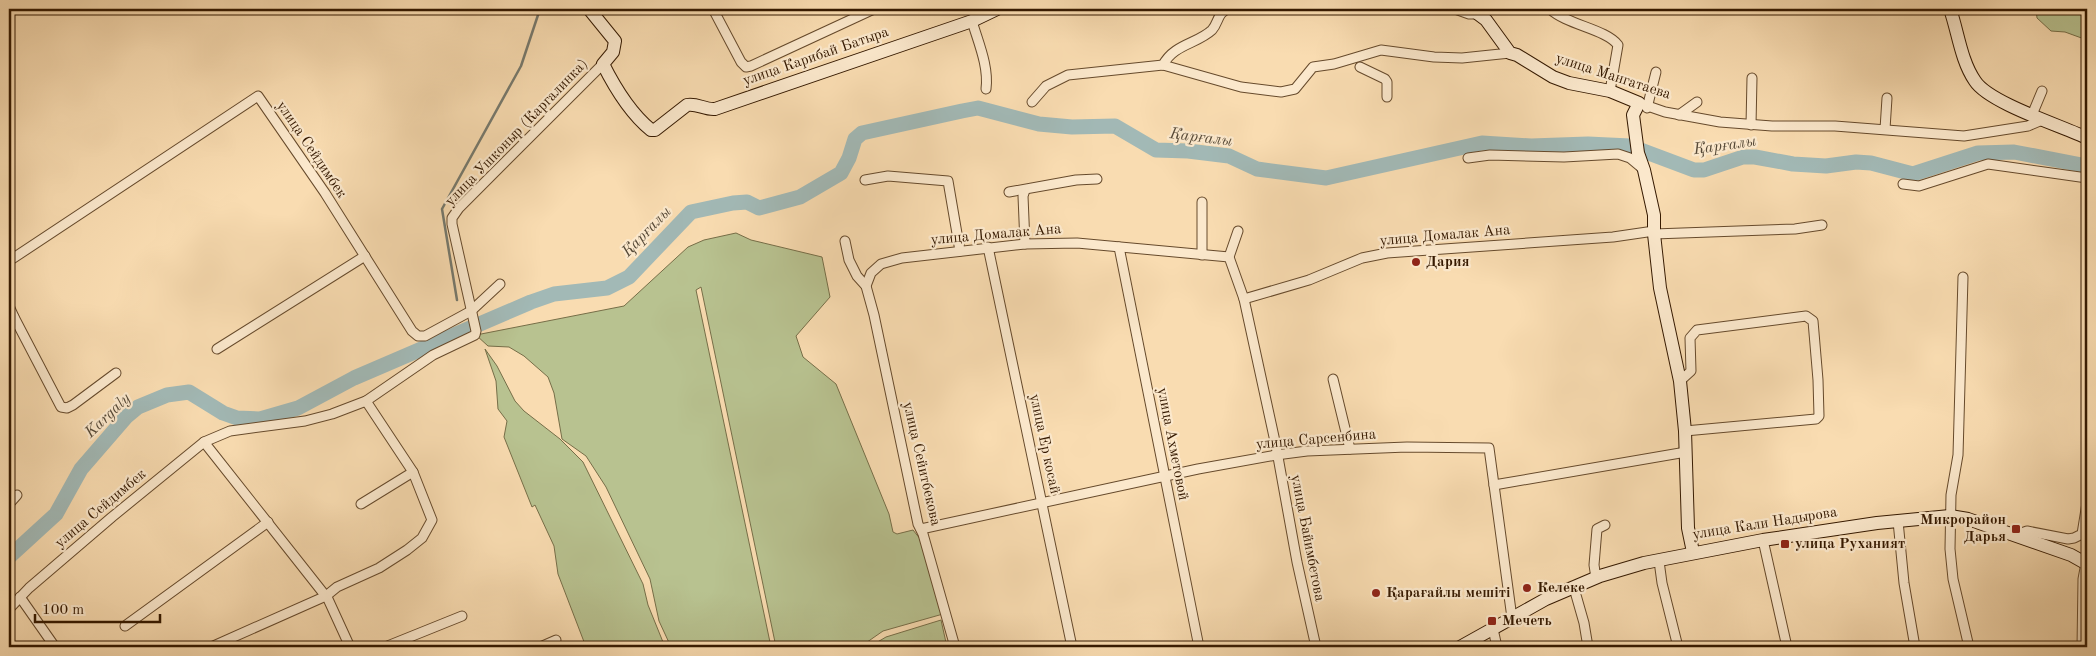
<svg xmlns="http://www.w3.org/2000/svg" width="2096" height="656" viewBox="0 0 2096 656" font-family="'Old Standard TT',serif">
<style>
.green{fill:#b8c290;stroke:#766e48}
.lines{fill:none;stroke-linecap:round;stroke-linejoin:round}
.stream{stroke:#76796d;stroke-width:2.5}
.river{stroke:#a2b9b6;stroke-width:15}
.street-casing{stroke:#664a2c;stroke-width:11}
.secondary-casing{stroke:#351900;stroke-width:14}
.street{stroke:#fbe8cc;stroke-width:9}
.secondary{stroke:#fbe8cc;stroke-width:12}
.poi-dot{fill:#8f2418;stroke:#fbe8cc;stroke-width:2}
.labels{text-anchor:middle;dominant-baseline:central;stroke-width:4.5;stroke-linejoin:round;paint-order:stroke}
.street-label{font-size:15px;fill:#351900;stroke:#fbe8cc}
.poi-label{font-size:15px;font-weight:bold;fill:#351900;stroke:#fbe8cc;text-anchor:start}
.water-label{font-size:16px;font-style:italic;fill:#564937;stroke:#fbe8cc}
</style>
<rect width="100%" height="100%" fill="#f9dcb1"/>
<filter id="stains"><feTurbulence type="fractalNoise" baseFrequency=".004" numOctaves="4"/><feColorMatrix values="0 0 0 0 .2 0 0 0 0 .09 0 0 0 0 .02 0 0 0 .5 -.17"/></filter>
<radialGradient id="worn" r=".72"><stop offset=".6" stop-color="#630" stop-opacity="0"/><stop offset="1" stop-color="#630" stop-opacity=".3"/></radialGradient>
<g class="green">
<polygon points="2036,9 2087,9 2087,40 2065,32 2051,31 2037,18"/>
<polygon points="736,233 751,240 822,257 830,297 796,336 803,357 836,384 889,514 893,532 897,534 913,530 921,540 943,614 883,631 860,647 776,647 701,287 696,290 771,647 671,647 659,621 650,579 606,487 586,456 562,439 554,393 548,377 524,356 509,347 488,346 476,335 624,306 688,247 704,240"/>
<polygon points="485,349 497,366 515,401 524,411 560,439 583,462 643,584 648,605 665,647 586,647 558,574 554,546 535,505 532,507 504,437 507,421 498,409 496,381"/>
<polygon points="941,620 947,647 869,647 886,637"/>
</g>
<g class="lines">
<polyline class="stream" points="457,300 442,209 521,66 540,9"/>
<polyline class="river" points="9,557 56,514 81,469 126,417 138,407 167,395 189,392 223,413 237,418 260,419 298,408 354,378 531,302 554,294 607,288 629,277 691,212 733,203 747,202 759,208 800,197 841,173 849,158 855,139 862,133 962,111 978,108 1039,124 1072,127 1115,126 1156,150 1188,151 1229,156 1257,169 1326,178 1482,143 1531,146 1588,144 1630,146 1694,170 1704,170 1743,157 1755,157 1793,164 1826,166 1856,162 1871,163 1913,174 1978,153 2014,152 2087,166"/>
<defs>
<g id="street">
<polyline points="713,9 741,62 746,67 751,66 874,9"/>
<polyline points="1455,9 1469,14 1478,14"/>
<path d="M1550 9C1567 25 1606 29 1618 45L1610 91"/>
<path d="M972 21C978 42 989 66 986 89"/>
<path d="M1163 65C1174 44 1197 44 1212 30 1219 22 1217 13 1228 9"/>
<polyline points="1360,67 1385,79 1387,82 1387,97"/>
<polyline points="1032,102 1046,86 1068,75 1163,65 1241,87 1281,92 1295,89 1313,67 1334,64 1381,50 1434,57 1462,58 1510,53"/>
<polyline points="1639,103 1665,112 1720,122 1772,126 1835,126 1964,136 2028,126 2042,120"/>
<polyline points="1647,108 1656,72"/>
<polyline points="1679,115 1697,102"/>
<polyline points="2032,115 2042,91"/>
<polyline points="1751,125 1752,78"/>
<polyline points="1885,129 1887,98"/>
<polyline points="1468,158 1490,155 1564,157 1618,154 1630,158 1642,168"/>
<polyline points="865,180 888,176 948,181 960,251"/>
<polyline points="1903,184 1919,186 1988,164 2087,178"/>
<polyline points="1025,190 1023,196 1025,244"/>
<polyline points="1009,192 1076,180 1097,179"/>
<polyline points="1202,202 1202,255"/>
<polyline points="1654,234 1795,229 1822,225"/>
<polyline points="845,241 849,260 857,276 866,286 874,315 918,524 923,534 955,647"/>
<polyline points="988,247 1072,647"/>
<polyline points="1119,247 1199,647"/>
<polyline points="1229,257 1238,231"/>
<polyline points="9,261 258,96 325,193 412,331 418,336 425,336 471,311 500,284"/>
<polyline points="1963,277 1958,455 1951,495 1950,549 1953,579 1969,647"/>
<polyline points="866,286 871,273 881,264 902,258 1025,244 1077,243 1229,257 1244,299 1276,446 1297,562 1316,647"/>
<polyline points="1244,299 1309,280 1362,258 1387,253 1613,237 1654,231"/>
<polyline points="9,306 14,317 9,324"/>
<polyline points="14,317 61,407 67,408 73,405 116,373"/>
<polyline points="217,349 365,256"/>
<polyline points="1333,379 1350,449"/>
<polyline points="1680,381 1691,371 1690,338 1697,330 1806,316 1813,321 1818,380 1819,416 1816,419 1685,431"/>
<polyline points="366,401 433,355 475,335 476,331 452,224 452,218 459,208 603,64"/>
<polyline points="204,442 328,599 350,647"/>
<polyline points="1494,485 1686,452"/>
<polyline points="9,504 17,495"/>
<polyline points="361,504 413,472"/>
<polyline points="1898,521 1904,583 1915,647"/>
<polyline points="921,529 1198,469 1276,455 1307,451 1407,447 1489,448 1512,618"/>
<polyline points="2016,535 2027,531 2068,539 2074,538 2082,534 2087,503"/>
<polyline points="1763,540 1787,647"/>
<polyline points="1659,561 1662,583 1678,647"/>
<polyline points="1596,578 1594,565 1597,529 1605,525"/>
<polyline points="1574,588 1584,623 1588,647"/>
<polyline points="20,597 55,647"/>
<polyline points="9,609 29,588 112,517 204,442 230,431 305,421 332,414 366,401 413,472 432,520 422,538 407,550 379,568 337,587 326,596 211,647"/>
<polyline points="125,626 268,522"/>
<polyline points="1493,629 1497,647"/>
<polyline points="385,647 462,616"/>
<polyline points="540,647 556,640"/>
<polyline points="2082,647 2083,579 2086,563"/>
</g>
<g id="secondary">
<path d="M589 9 615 41 613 52 603 64C615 88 630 113 651 130H655L687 105C697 103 705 110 715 109L972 21 997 9"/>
<polyline points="1481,9 1478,14 1486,20 1510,53 1517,55 1553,77 1569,83 1610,91 1639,103 1633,115 1638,153 1644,170 1654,215 1654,234 1660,288 1680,381 1685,431 1688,528 1693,552"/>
<path d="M1950 9C1958 32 1961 61 1975 81 1989 103 2062 126 2087 138"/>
<polyline points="1460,647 1546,599 1600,576 1644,563 1763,540 1877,523 1950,516 1968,519 2071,555 2087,564"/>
</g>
</defs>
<use href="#street" class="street-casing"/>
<use href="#secondary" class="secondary-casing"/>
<use href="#street" class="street"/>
<use href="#secondary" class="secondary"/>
</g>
<g class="poi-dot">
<circle cx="1416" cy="262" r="5"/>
<rect x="2011" y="524" width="10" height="10" rx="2.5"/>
<rect x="1780" y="539" width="10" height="10" rx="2.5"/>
<circle cx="1527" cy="588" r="5"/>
<circle cx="1376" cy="593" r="5"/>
<rect x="1487" y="616" width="10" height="10" rx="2.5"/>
</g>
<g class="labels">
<g class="street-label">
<text transform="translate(816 57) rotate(-19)">улица Карибай Батыра</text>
<text transform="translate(1613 77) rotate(18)">улица Мангатаева</text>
<text transform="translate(517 133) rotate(-46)">улица Ушконыр (Каргалинка)</text>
<text transform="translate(311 150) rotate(56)">улица Сейдимбек</text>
<text transform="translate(996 235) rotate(-5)">улица Домалак Ана</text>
<text transform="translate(1445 236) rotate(-5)">улица Домалак Ана</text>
<text transform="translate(1316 440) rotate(-5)">улица Сарсенбина</text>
<text transform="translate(1044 444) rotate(78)">улица Ер косай</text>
<text transform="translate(1172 444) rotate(79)">улица Ахметовой</text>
<text transform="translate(921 464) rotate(77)">улица Сейитбекова</text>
<text transform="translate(101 509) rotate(-40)">улица Сейдимбек</text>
<text transform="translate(1765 524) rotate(-9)">улица Кали Надырова</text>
<text transform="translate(1307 538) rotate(79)">улица Байимбетова</text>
</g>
<g class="poi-label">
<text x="1426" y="262">Дария</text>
<text x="2006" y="520" text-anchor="end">Микрорайон<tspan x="2006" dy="17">Дарья</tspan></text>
<text x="1795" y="544">улица Руханият</text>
<text x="1537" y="588">Келеке</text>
<text x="1386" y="593">Қарағайлы мешіті</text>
<text x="1502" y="621">Мечеть</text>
</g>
<g class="water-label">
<text transform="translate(1201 138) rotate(7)">Қарғалы</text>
<text transform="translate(1725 146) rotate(-8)">Қарғалы</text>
<text transform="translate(647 232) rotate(-46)">Қарғалы</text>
<text transform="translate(108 416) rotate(-44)">Kargaly</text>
</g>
</g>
<rect width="2096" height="656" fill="none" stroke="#f9dcb1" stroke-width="30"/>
<rect x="10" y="10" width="2076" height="636" fill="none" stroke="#351900" stroke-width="2.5"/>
<rect x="15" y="15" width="2066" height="626" fill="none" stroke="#351900"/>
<path d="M35 614v8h125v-8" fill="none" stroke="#351900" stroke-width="2.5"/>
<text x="42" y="614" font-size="15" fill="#351900" stroke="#fbe8cc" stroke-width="4" paint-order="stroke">100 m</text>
<rect width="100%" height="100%" filter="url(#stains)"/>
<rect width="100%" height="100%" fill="url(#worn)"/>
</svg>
